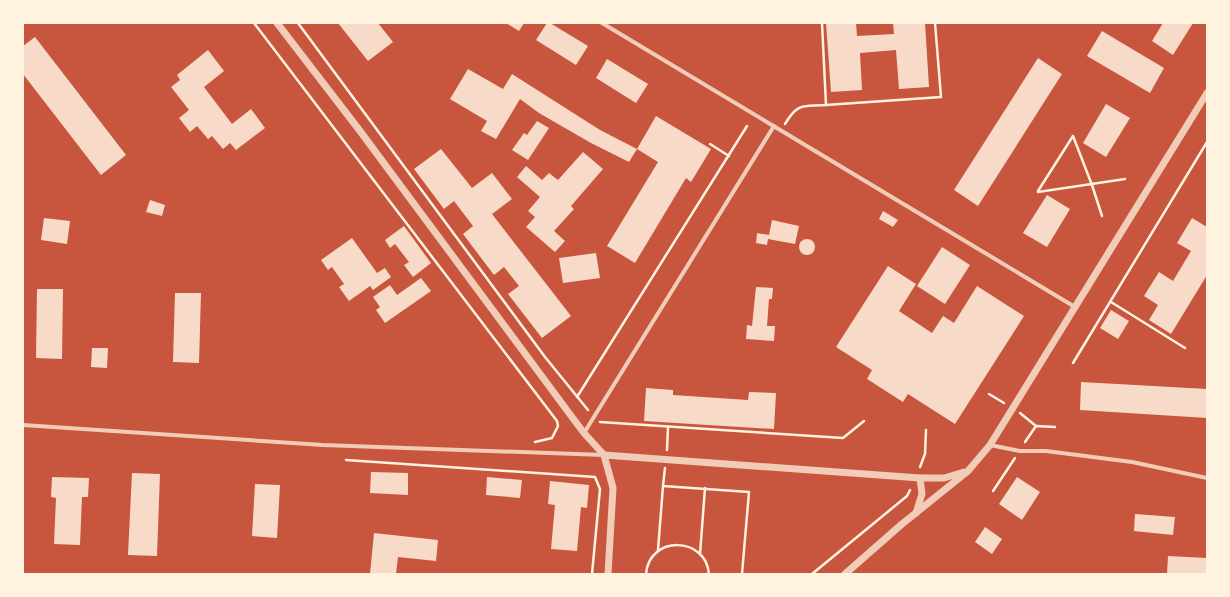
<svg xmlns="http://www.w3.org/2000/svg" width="1230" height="597" viewBox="0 0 1230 597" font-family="'IBM Plex Sans',sans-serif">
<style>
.building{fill:#f7dbc8}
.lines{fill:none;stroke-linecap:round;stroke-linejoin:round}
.path{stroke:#fff3e0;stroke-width:2.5}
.minor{stroke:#f1ccb7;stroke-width:4}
.tertiary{stroke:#f1ccb7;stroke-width:7}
</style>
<rect width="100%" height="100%" fill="#c8553d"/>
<g class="building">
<polygon points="338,23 378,23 393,42 368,61"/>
<polygon points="506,23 524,23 519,31"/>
<polygon points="547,23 550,23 588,46 576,65 536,40"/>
<polygon points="826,23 856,23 857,36 894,34 893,23 925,23 929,87 899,89 896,50 860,53 862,90 831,92"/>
<polygon points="1163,23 1193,23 1173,55 1152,41"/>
<polygon points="1102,31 1164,68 1150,93 1087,56"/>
<polygon points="35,37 126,155 101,175 23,74 23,46"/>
<polygon points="208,50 224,71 204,87 232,124 251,109 265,128 236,150 230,143 223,149 212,136 208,139 197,126 190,132 179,118 189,110 171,87 180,80 177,75"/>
<polygon points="1038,58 1062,74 978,206 954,190"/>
<polygon points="607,59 648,84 636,103 596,78"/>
<polygon points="468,69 503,89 512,74 600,130 637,149 629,162 591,143 539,113 520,99 496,139 481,131 487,121 450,99"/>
<polygon points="1106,104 1130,118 1106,157 1083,143"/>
<polygon points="656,116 711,149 691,182 686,178 635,263 607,246 658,162 637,149"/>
<polygon points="537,121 549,128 528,160 512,150 524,133 527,135"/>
<polygon points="441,149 472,188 492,173 512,199 492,214 571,316 542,338 508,294 519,286 504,267 494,275 463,234 473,226 454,201 444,209 414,169"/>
<polygon points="583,152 603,169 571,206 574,209 554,231 565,241 555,252 526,227 535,217 528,211 540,197 517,177 526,166 542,180 549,173 558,180"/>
<polygon points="1047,195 1070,209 1047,247 1023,233"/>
<polygon points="150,200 165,205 162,216 146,212"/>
<polygon points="883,211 898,220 893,227 879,219"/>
<polygon points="44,218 70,221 67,244 41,240"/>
<polygon points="1192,218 1207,227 1207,275 1171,334 1149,320 1158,305 1144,296 1159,272 1173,281 1191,251 1177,243"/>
<polygon points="772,220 799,226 795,244 768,239 767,245 756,243 757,233 769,235"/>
<polygon points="404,226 431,263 413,277 404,265 409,262 395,244 390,248 385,240"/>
<polygon points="352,238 377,273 385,268 391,277 373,290 370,286 349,301 339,287 344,284 332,267 328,270 321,260"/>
<circle cx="807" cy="247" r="8"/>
<polygon points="942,247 970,265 945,304 917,286"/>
<polygon points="596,253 600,278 563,283 559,258"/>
<polygon points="888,266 916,284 899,311 932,333 943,316 954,323 977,286 1024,316 955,424 908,394 903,402 867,379 872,370 836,347"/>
<polygon points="421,278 431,291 385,323 376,310 380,307 373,297 390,285 397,295"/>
<polygon points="756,287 773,288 772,299 769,299 767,326 775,326 774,341 746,339 747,325 752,326"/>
<polygon points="37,289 63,289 62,359 36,358"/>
<polygon points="175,293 201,293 199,363 173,362"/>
<polygon points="1111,310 1129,321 1118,339 1100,328"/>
<polygon points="92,348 108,348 107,368 91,367"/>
<polygon points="1081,382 1207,389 1207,418 1080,410"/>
<polygon points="646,388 673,390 673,395 748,400 749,392 776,393 774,429 644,421"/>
<polygon points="371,472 408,473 408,495 370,493"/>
<polygon points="132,473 160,474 157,556 128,555"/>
<polygon points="52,477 89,478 88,497 82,497 80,545 54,544 56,498 51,497"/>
<polygon points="487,477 522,480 520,498 486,495"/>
<polygon points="1017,477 1040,492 1022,520 999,504"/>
<polygon points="550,481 589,485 587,508 581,507 577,551 551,549 555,505 548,504"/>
<polygon points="255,484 280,485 277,538 252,536"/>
<polygon points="1135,514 1175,517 1173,535 1134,531"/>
<polygon points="985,527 1002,539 992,554 975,542"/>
<polygon points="374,533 438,540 436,561 398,557 396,574 370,574"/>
<polygon points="1168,556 1207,558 1207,574 1167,574"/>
</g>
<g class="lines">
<g class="path">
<polyline points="254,23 557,421 558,426 552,438 535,442"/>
<polyline points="298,23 545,357 588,410"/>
<polyline points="822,23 826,105 941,97 935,23"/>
<path d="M785 124C798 102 803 107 826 105"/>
<polyline points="1073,136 1092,185 1102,216"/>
<polyline points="710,144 729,156"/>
<polyline points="1038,191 1073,136"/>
<polyline points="1038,192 1125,179"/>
<polyline points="1111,302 1185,348"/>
<polyline points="1073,363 1207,142"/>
<polyline points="989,394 1004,403"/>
<polyline points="577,397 747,126"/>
<polyline points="1020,413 1036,426"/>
<polyline points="600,422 843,438 864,421"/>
<polyline points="1025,442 1036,426 1055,427"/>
<polyline points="667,450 668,427"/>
<polyline points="346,460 595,477 600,489 592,574"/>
<polyline points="920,467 925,454 926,430"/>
<polyline points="665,468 663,486 749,492 742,574"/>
<polyline points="993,491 1015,458"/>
<polyline points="658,550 663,486"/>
<polyline points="700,554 705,488"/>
<path d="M646 574C649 535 706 536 709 574"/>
<polyline points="812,574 907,496 910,490"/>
</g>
<g class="minor">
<polyline points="602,23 1075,307"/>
<polyline points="23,425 323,445 604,455"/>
<polyline points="584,433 774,126"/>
<polyline points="990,445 1020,451 1046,451 1132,462 1207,478"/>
</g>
<g class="tertiary">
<polyline points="277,23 360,131 569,413 584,433 604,455 613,488 608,574"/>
<polyline points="604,455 920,478 944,478 964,472"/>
<polyline points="916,513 922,494 920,478"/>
<polyline points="845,574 902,524 968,471 990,445 1207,93"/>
</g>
</g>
<rect width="1230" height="597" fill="none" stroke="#fff3e0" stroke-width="48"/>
</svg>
